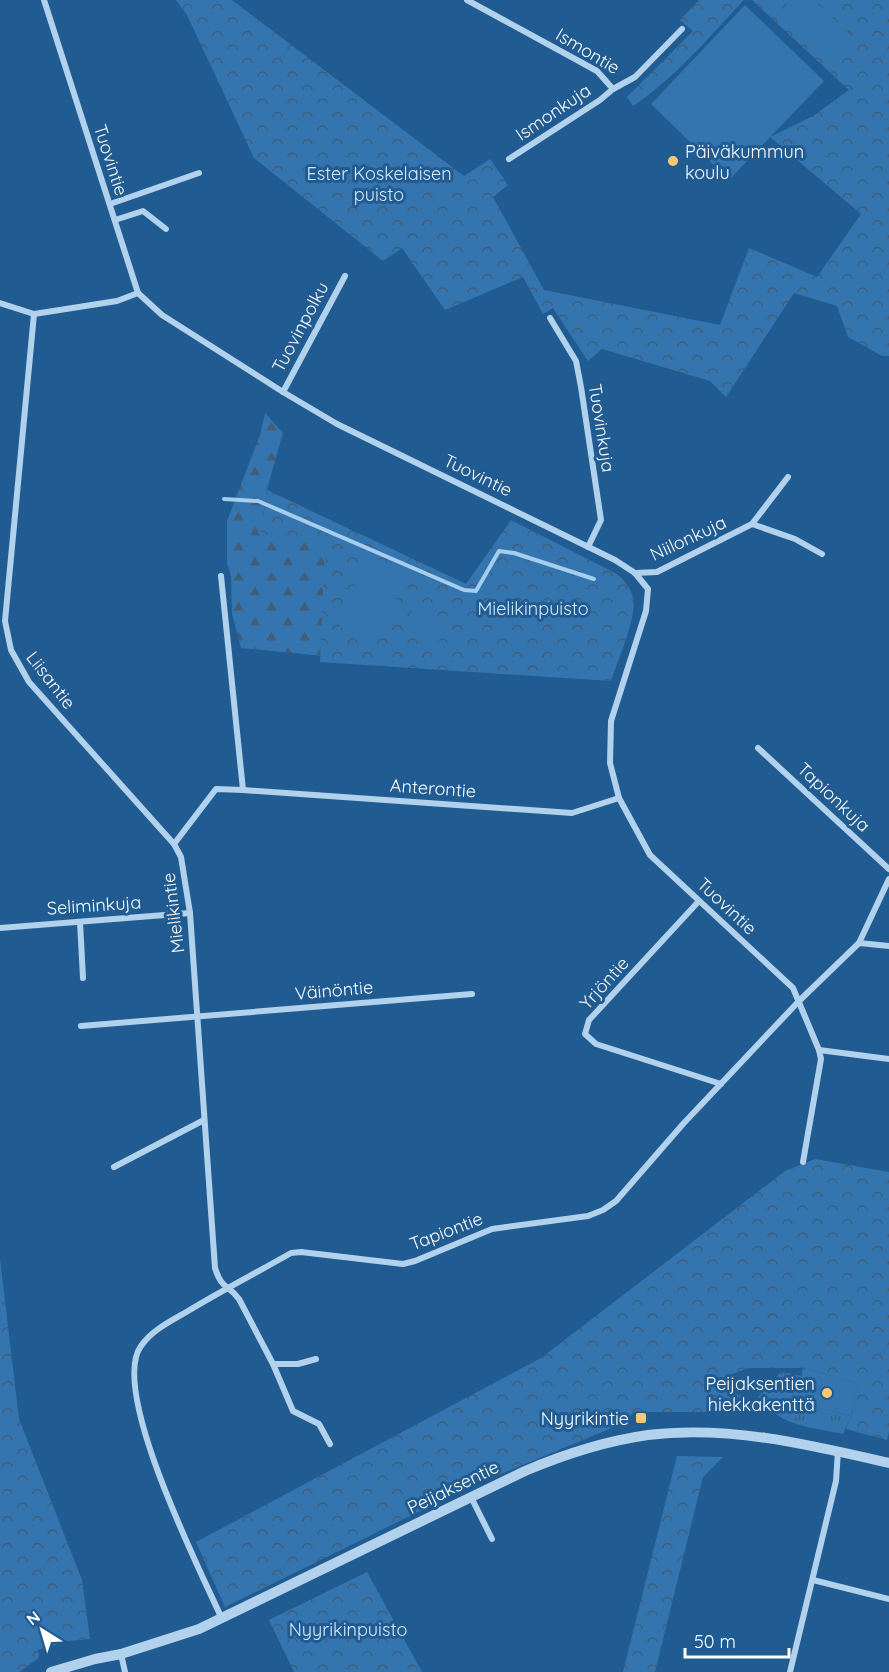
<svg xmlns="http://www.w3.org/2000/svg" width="889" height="1672" viewBox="0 0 889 1672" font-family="Quicksand,sans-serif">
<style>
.grass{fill:url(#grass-tufts)}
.forest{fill:url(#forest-firs)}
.park{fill:url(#park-crowns)}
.pitch{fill:#3475af}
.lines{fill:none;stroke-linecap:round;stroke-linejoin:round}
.stream{stroke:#a5cdee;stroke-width:4}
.minor{stroke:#b1d1ed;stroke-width:6}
.tertiary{stroke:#b1d1ed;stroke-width:10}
.poi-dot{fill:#fac872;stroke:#205b91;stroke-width:2}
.labels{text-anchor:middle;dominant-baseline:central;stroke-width:6;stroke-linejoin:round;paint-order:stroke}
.street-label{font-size:18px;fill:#fff;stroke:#205b91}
.poi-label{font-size:18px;fill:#fff;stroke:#205b91;text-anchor:end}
.park-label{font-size:18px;fill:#d7e9fa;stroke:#205b91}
</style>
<defs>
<pattern id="grass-tufts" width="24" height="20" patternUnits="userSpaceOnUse" patternTransform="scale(1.5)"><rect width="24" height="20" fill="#3475af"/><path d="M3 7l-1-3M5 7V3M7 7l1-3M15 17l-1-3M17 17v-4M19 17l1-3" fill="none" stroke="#415e79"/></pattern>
<pattern id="forest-firs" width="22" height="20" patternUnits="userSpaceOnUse" patternTransform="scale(1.5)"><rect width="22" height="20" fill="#3475af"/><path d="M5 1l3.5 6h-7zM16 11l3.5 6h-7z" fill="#415e79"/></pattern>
<pattern id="park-crowns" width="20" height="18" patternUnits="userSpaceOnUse" patternTransform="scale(1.5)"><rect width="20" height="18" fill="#3475af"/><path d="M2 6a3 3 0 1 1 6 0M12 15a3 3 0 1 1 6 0" fill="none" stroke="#415e79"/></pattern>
</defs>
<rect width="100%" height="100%" fill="#205b91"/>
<path class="grass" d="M781 1372 802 1376 796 1402 851 1416 843 1434C807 1426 782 1427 758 1397Z"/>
<polygon class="forest" points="265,413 283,433 267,489 263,517 367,554 343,658 241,648 232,614 231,576 227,563 227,521 260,435"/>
<g class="park">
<polygon points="176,0 232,0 464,176 490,159 508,185 493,197 544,290 720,325 749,248 817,277 861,214 770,137 813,116 849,90 752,0 889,0 889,356 882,356 848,337 837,306 794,293 726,397 710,381 602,349 588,361 553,308 543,314 523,277 445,310 402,248 383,261 254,158 187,15"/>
<path d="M699 0H744C709 37 675 78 633 106L627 97 693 31 680 20Z"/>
<path d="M267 490 466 584 511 520 617 574C625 581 631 588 633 598 638 614 617 663 611 681L320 662 325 547 261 533Z"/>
<polygon points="815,1159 889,1172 889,1432 887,1440 846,1429 851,1416 858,1383 803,1368 748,1368 725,1377 726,1392 744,1396 744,1404 727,1412 634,1412 624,1423 467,1488 225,1607 196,1542 541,1358 785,1171"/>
<polygon points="0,1259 19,1419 82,1580 90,1639 68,1641 38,1650 39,1658 19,1672 0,1672"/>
<polygon points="677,1456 723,1457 703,1477 655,1672 623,1672"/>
<polygon points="367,1572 422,1672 294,1672 269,1620"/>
</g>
<g class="pitch">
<polygon points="791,0 813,0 853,37 828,64 776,16"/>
<polygon points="745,5 824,81 729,180 651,104"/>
<polygon points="367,554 408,572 378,641 339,627"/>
<polygon points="414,606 448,621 436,647 401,633"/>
<polygon points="803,1368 858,1383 851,1416 796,1402"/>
</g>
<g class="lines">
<polyline class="stream" points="224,499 258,501 464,590 476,591 499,551 514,553 594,579"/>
<g class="minor">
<polyline points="44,0 138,293 162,315 283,392 337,424 615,560 635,573 648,589 646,611 611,721 610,763 619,798 650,855 793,988 819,1050 821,1059 803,1162"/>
<polyline points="467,0 597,71 613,89 635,77 682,29"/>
<polyline points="509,159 600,100 613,89"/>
<polyline points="110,204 199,173"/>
<polyline points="115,220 143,211 166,229"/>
<polyline points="138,293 117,301 34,314 5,621 11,650 29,682 174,844"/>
<polyline points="0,303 34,314"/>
<polyline points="550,318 576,361 581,387 601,520 588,547"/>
<polyline points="283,392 345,276"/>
<polyline points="752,524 795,539 822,554"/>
<polyline points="635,573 657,572 752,524 788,477"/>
<path d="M221 576 243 790 216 789 174 844 181 857 190 913 215 1268C222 1290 228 1284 239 1299L273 1364 293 1411 319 1424 330 1444"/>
<polyline points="758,748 889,869"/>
<polyline points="243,790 572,813 619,798"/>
<polyline points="699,901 589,1020 585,1034 596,1044 721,1084"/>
<polyline points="80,922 83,978"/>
<polyline points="0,928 190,913"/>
<polyline points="859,943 889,946"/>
<polyline points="81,1026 472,994"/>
<polyline points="819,1050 889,1059"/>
<polyline points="114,1167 204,1120"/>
<polyline points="273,1364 298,1364 316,1359"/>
<polyline points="471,1497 492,1539"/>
<polyline points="813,1580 889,1599"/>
<path d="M222 1619C200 1570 109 1390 141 1346 152 1330 171 1321 188 1311 221 1291 256 1273 291 1253L301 1252 403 1264 415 1261 492 1229 588 1216 603 1210 616 1201 683 1124 799 1001 859 943 889 879"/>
<polyline points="121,1654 125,1672"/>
<polyline points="790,1672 836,1481 838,1451"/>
</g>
<path class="tertiary" d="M51 1672 95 1659 121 1654 199 1629 525 1471C565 1454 605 1441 648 1435 729 1425 811 1445 889 1463"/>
</g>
<g class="poi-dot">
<circle cx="673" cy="161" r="6"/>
<circle cx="827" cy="1393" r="6"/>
<rect x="635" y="1412" width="12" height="12" rx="3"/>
</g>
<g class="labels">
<g class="street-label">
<text transform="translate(588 51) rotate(31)">Ismontie</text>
<text transform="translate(553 112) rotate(-34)">Ismonkuja</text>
<text transform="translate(111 160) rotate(72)">Tuovintie</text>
<text transform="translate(300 327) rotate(-62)">Tuovinpolku</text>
<text transform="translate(602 428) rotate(81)">Tuovinkuja</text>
<text transform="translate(478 475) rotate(26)">Tuovintie</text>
<text transform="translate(688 538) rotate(-25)">Niilonkuja</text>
<text transform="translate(51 680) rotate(52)">Liisantie</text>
<text transform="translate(433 788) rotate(4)">Anterontie</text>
<text transform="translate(834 797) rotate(43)">Tapionkuja</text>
<text transform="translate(94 905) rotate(-4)">Seliminkuja</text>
<text transform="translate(727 906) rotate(43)">Tuovintie</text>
<text transform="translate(173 913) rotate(-97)">Mielikintie</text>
<text transform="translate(604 983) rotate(-48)">Yrjöntie</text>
<text transform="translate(334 990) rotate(-5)">Väinöntie</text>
<text transform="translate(446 1231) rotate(-21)">Tapiontie</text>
<text transform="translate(453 1487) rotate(-26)">Peijaksentie</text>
</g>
<g class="poi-label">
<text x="685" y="151" text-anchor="start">Päiväkummun<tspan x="685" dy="21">koulu</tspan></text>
<text x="815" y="1383">Peijaksentien<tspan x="815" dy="21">hiekkakenttä</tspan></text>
<text x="629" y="1418">Nyyrikintie</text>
</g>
<g class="park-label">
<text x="379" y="173">Ester Koskelaisen<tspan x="379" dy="21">puisto</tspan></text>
<text x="533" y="608">Mielikinpuisto</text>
<text x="348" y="1629">Nyyrikinpuisto</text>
</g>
</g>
<g transform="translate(42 1630) rotate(323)" stroke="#205b91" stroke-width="4.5" paint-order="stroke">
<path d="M0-4.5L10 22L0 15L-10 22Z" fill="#ffffff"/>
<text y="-9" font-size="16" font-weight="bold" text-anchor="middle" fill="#ffffff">N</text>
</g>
<path d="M685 1648v9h104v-9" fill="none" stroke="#ffffff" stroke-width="3"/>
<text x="694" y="1648" font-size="18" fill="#ffffff" stroke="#205b91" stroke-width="4.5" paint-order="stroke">50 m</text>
</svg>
